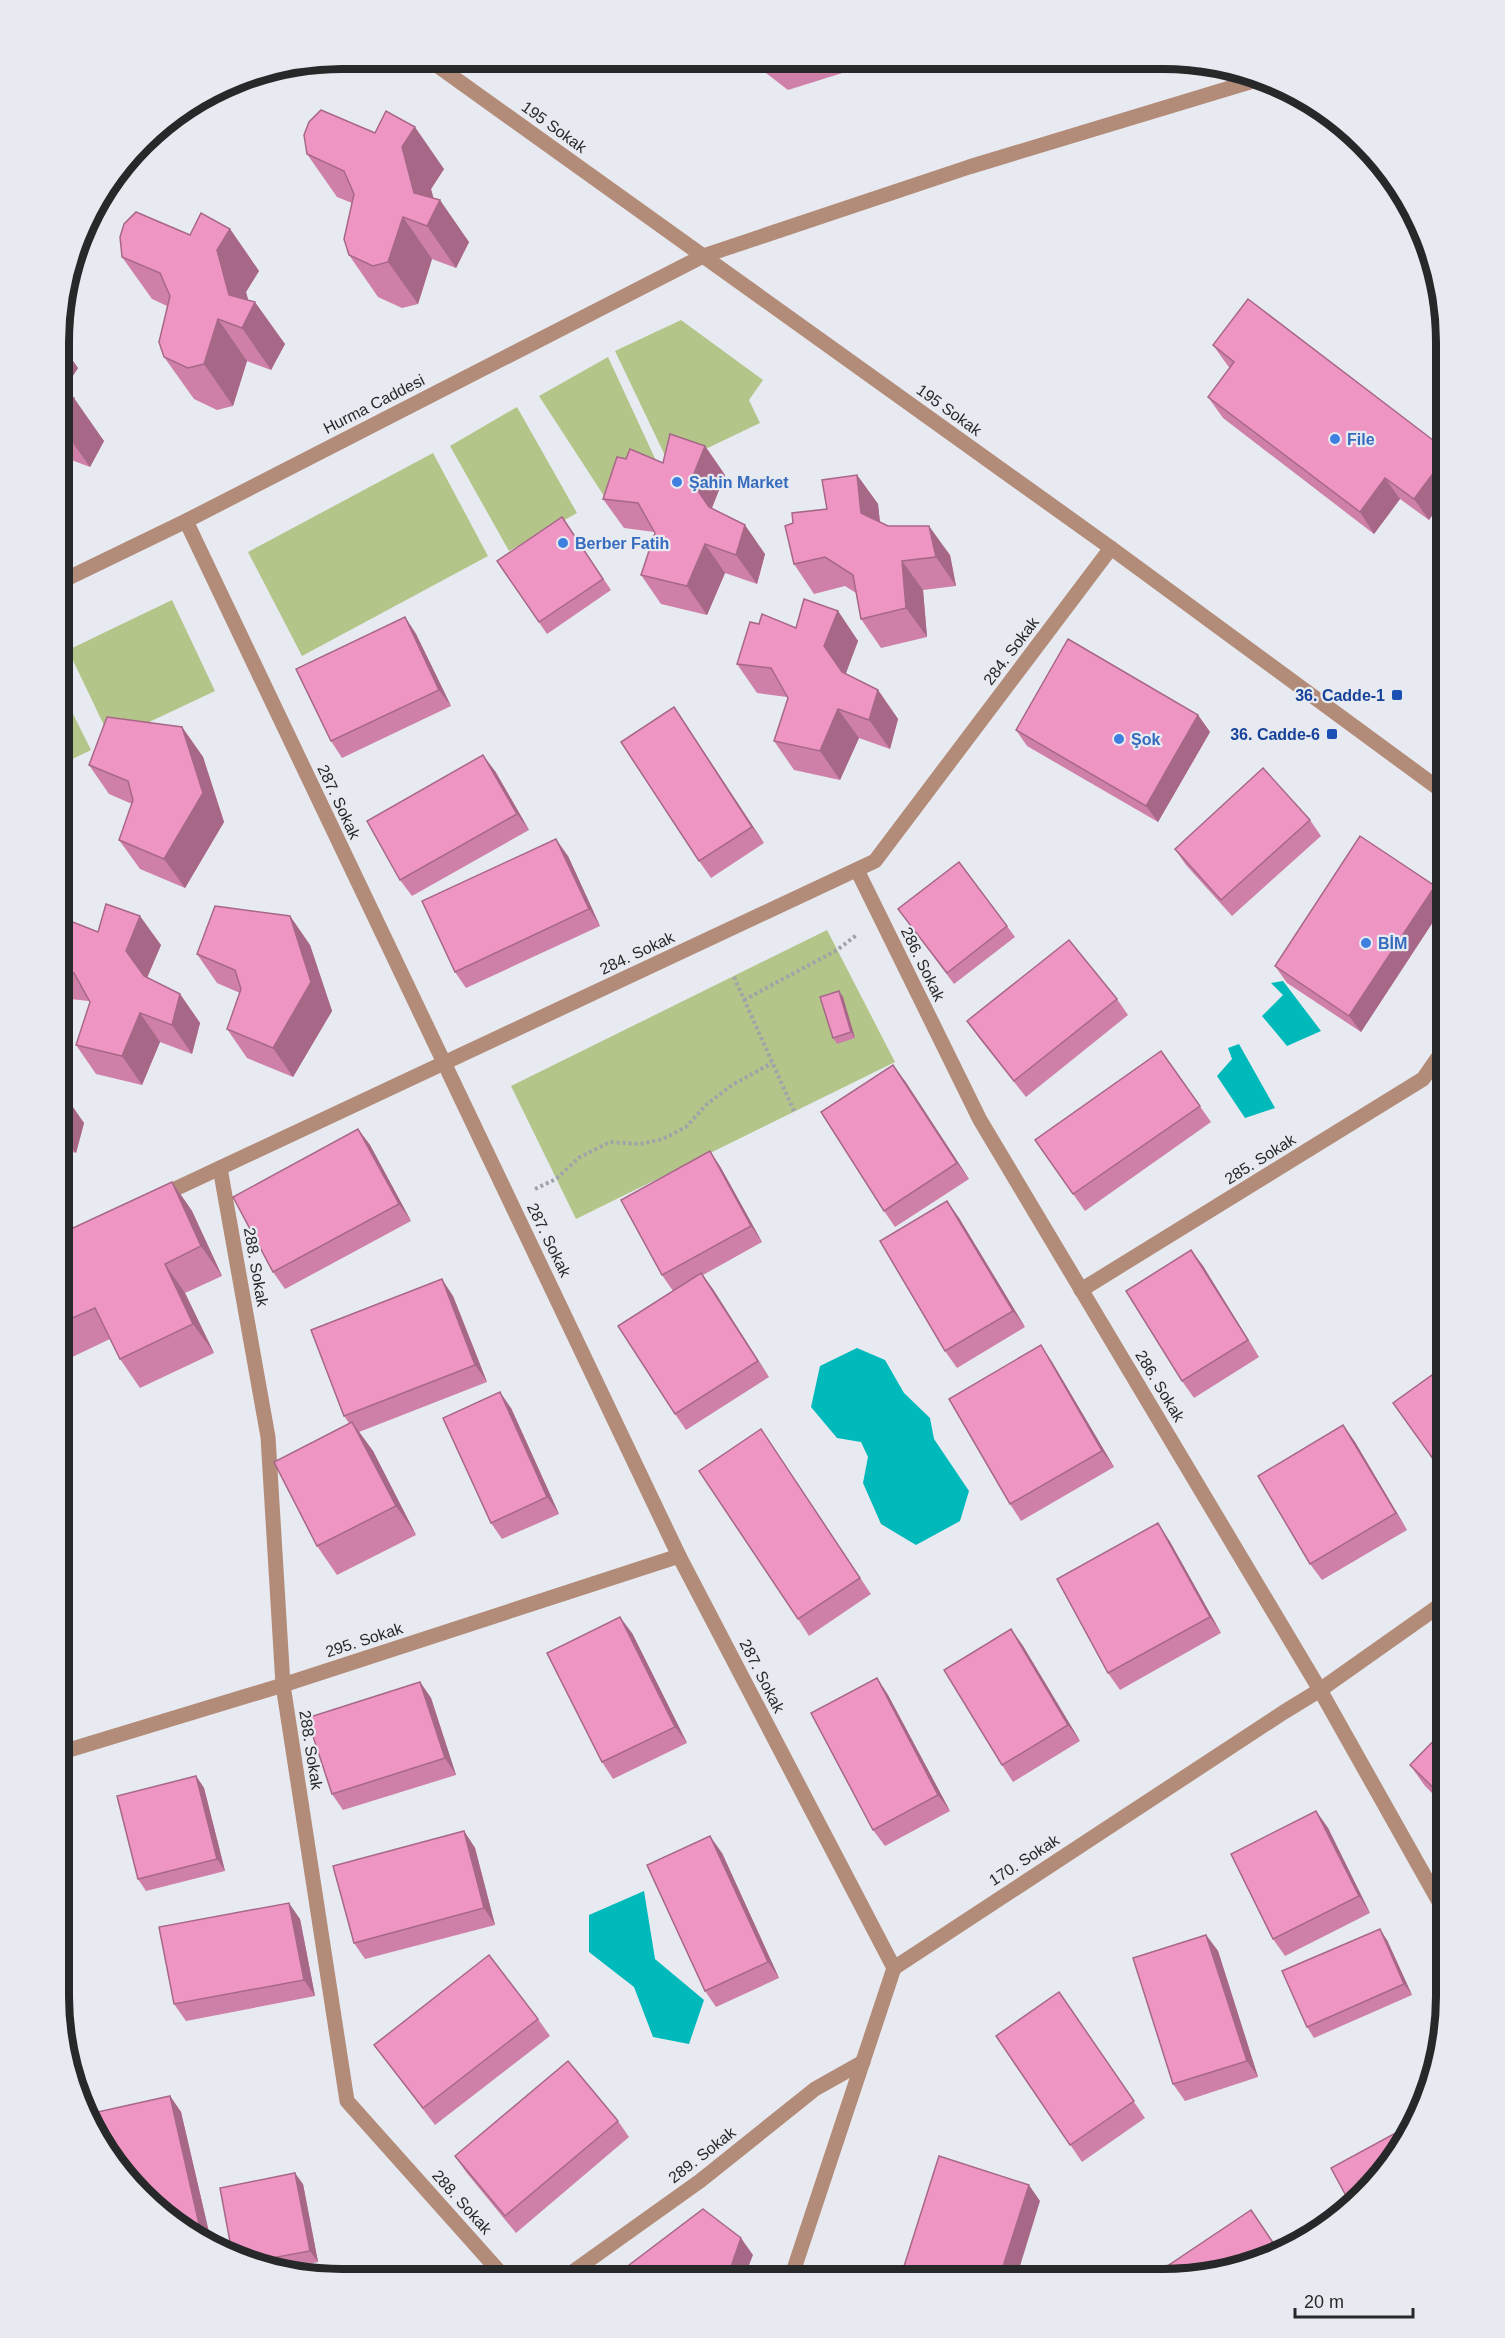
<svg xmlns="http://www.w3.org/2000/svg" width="1505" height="2338" viewBox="0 0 1505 2338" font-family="Arial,sans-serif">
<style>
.green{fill:#b4c58a}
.water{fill:#00b9ba}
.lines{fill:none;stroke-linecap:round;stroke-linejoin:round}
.path{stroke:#a1a3a8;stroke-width:4;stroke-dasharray:3 3;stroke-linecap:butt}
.minor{stroke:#b38c79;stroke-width:15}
.tertiary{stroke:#b38c79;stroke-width:15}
.wall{fill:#ce80a8}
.shaded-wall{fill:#a76888}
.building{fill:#ef95c3;stroke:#a76888;stroke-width:1.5}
.shop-dot{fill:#3f7fe0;stroke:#e8eaf1;stroke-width:2}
.transit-dot{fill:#1a4fb4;stroke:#e8eaf1;stroke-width:2}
.labels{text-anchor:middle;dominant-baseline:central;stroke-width:4.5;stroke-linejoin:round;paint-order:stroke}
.street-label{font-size:16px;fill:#27282a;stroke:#e8eaf1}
.shop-label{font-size:16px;font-weight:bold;fill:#366cbe;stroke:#e8eaf1;text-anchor:start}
.transit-label{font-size:16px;font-weight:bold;fill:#164399;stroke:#e8eaf1;text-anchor:end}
.rim{fill:none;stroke:#27282a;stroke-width:8}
</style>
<rect width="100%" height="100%" fill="#e8eaf1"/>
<g class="green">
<polygon points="681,320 763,380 749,400 760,423 670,466 615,351"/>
<polygon points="608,357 658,465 604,496 539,396"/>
<polygon points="517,407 577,513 509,551 450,446"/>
<polygon points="433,453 488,556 302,656 248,552"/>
<polygon points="172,600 215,691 111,740 68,650"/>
<polygon points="60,688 91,750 60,765"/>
<polygon points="827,930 895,1062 576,1219 511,1086"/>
</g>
<g class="water">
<polygon points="1283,981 1321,1031 1287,1046 1262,1016 1283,995 1271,983"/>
<polygon points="1239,1044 1275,1108 1245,1118 1217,1076 1232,1059 1228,1048"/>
<polygon points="857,1348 885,1360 904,1393 930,1418 934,1439 969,1491 960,1521 916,1545 881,1524 863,1483 868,1457 861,1442 837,1438 811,1407 820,1366"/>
<polygon points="644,1891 655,1959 704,2000 689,2044 653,2037 634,1987 589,1952 589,1915"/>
</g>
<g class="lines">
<g class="path">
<polyline points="734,977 794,1111"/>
<polyline points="744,1000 837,950 858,934"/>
<polyline points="535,1189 556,1179 580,1157 610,1142 640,1144 663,1139 686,1127 706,1105 732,1085 772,1063"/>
</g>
<g class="minor">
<polyline points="186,521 679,1556 894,1968"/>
<polyline points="60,582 186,521 703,256 969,167 1263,78"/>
<polyline points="857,870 980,1120 1320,1690 1446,1914"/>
<polyline points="220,1168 268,1437 283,1685 347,2101 505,2278"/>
<polyline points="158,1197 875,861 1111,548"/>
<polyline points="1081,1290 1423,1079 1446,1046"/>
<polyline points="59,1753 283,1685 679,1556"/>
<polyline points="564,2278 700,2181 815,2089 863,2062"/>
<polyline points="791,2278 894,1968 1284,1712 1320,1690 1446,1601"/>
</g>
<polyline class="tertiary" points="428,59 1111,548 1446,794"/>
</g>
<g class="wall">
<polygon points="749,60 884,60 788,90"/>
<polygon points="307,154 444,169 431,189 433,198 469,242 456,268 432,259 418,304 402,308 378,297 349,255 352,203 337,197"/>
<polygon points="230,229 259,271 246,292 248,300 285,344 271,370 247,361 233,406 217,410 194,399 164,357 167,306 152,299 122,257 190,235"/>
<polygon points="61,344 78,368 65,388 67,397 104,441 90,467 66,458 61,474"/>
<polygon points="1213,345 1446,450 1429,520 1400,499 1374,534 1223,418 1208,397 1230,368 1228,366"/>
<polygon points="705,446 725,475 712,508 765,554 757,584 725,573 707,615 661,604 641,575 655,533 654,532 624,528 603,499 626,459 663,463"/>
<polygon points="857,475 878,504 880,522 950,555 956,586 923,590 927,637 881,648 861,619 856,593 845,586 814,594 794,564 793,523 827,509"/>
<polygon points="562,517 611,590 547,634 497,561"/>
<polygon points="838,611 858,641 845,674 878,690 898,719 890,749 859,738 840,780 794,770 774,741 788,698 787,697 757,693 737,664 759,624 796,628"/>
<polygon points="405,617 416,634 451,706 342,758 331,741"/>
<polygon points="674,707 764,843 711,878 699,861"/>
<polygon points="1198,715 1210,732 1158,822 1027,746 1016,730"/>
<polygon points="182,727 203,757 224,822 185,888 140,869 119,840 132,804 109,794 89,765"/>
<polygon points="495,771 529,830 412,896 400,880"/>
<polygon points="1310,820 1321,836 1232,916 1186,865 1175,849"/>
<polygon points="568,856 600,926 466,988 455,972"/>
<polygon points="1446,902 1361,1032 1287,983 1275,966"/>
<polygon points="898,909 1007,926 1015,937 954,984"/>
<polygon points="290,916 310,945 332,1011 293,1077 247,1058 227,1029 240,993 217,983 197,954"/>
<polygon points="60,928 98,932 161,945 147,978 180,994 200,1023 192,1054 160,1042 142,1085 96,1074 76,1045 90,1002 89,1001 60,998"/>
<polygon points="839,991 843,997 855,1038 837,1044 833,1038"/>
<polygon points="1117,999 1128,1015 1026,1097 979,1038 967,1021"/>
<polygon points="1161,1051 1211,1122 1085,1211 1035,1140"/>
<polygon points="905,1081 969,1179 895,1227 884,1211"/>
<polygon points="60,1092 84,1123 76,1153 60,1148"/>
<polygon points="358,1129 370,1145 411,1221 285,1289 273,1272"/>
<polygon points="710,1151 721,1168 762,1242 703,1275 769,1377 686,1430 675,1414 673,1291 662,1275"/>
<polygon points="172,1182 192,1211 222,1276 185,1293 214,1353 140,1388 120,1359 110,1339 66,1360 59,1351 60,1234"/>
<polygon points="947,1201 959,1218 1025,1327 957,1368 945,1351"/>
<polygon points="1191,1250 1203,1266 1259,1357 1194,1398 1182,1381"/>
<polygon points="453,1296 487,1382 359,1432 373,1451 416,1535 337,1575 317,1546 349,1423 344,1416"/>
<polygon points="1041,1345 1052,1362 1114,1467 1021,1521 1010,1504"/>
<polygon points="511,1408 559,1514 502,1539 491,1523"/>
<polygon points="1343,1425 1355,1442 1407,1530 1322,1580 1310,1564"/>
<polygon points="761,1429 871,1594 809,1636 798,1619"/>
<polygon points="1169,1540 1221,1633 1120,1690 1108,1673"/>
<polygon points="1011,1629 1023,1646 1080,1741 1013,1782 1002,1765"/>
<polygon points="632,1633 687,1743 613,1779 602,1762"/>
<polygon points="877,1678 888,1695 950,1811 885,1846 873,1830"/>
<polygon points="420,1682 431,1698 456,1775 343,1810 332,1794"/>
<polygon points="1446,1728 1446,1807 1425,1786 1410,1765"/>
<polygon points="196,1776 204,1788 225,1871 146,1891 138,1879"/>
<polygon points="1316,1811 1328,1828 1370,1913 1285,1956 1273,1939"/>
<polygon points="464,1831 475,1848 495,1925 365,1959 354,1943"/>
<polygon points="722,1853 779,1978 716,2007 705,1991"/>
<polygon points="59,1905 70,1941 59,1945"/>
<polygon points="300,1919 315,1996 186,2021 174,2004"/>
<polygon points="1206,1935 1218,1951 1258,2077 1185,2101 1173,2084"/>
<polygon points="1387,1940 1412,1995 1314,2038 1307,2027"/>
<polygon points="1059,1992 1145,2118 1082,2162 996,2036"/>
<polygon points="538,2019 550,2036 435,2125 386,2061 374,2045"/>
<polygon points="170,2096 181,2112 211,2241 206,2242 170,2221"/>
<polygon points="618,2121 629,2137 516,2233 466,2172 455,2156"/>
<polygon points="303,2184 318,2262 278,2270 233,2258"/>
</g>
<g class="shaded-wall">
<polygon points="415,127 444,169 431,189 436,207 440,200 469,242 456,268 427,226 414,193 402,147"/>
<polygon points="403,217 432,259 418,304 388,262"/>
<polygon points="230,229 259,271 246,292 251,310 255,302 285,344 271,370 242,328 229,295 217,250"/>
<polygon points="218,319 247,361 233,406 204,364"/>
<polygon points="61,344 78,368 65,388 70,406 74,398 104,441 90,467 61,426"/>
<polygon points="705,446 725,475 711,510 691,481"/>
<polygon points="61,451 66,458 61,474"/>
<polygon points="1446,456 1446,497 1429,520 1414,499"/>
<polygon points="857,475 878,504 882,542 861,513"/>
<polygon points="1385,478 1400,499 1374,534 1360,512"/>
<polygon points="745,525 765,554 757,584 736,555"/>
<polygon points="929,526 950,555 956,586 936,557"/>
<polygon points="705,544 725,573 707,615 687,586"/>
<polygon points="902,561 923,590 927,637 906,608"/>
<polygon points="838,611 858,641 845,676 862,701 824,646"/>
<polygon points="405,617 416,634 451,706 439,690"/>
<polygon points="878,690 898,719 890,749 869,720"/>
<polygon points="674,707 685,723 764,843 752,827"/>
<polygon points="838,709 859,738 840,780 820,751"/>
<polygon points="1198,715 1210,732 1158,822 1146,806"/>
<polygon points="182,727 203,757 224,822 185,888 164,859"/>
<polygon points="483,755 495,771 529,830 517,814"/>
<polygon points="556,839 568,856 600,926 589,909"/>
<polygon points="1435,886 1446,902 1361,1032 1349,1016"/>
<polygon points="140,916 161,945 146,980 126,951"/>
<polygon points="290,916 310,945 332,1011 293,1077 273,1048"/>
<polygon points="839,991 843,997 855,1038 851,1032"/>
<polygon points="180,994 200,1023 192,1054 172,1025"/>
<polygon points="140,1013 160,1042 142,1085 122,1056"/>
<polygon points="893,1065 905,1081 969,1179 957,1163"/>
<polygon points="64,1094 84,1123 76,1153 60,1130 60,1109"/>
<polygon points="358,1129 370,1145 411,1221 399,1204"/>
<polygon points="710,1151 721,1168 762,1242 751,1226"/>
<polygon points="172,1182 192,1211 222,1276 201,1246"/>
<polygon points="947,1201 959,1218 1025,1327 1013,1311"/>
<polygon points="1191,1250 1203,1266 1259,1357 1248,1340"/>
<polygon points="165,1264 185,1293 214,1353 193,1324"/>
<polygon points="701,1273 713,1289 769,1377 758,1361"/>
<polygon points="442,1279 453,1296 487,1382 475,1365"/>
<polygon points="1041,1345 1052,1362 1114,1467 1102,1451"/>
<polygon points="500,1392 511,1408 559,1514 547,1497"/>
<polygon points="352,1422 373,1451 416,1535 396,1506"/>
<polygon points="1343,1425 1355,1442 1407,1530 1396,1513"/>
<polygon points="1158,1523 1169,1540 1221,1633 1210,1617"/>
<polygon points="620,1617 632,1633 687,1743 675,1727"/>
<polygon points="1011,1629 1023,1646 1080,1741 1068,1725"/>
<polygon points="877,1678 888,1695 950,1811 938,1795"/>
<polygon points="420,1682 431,1698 456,1775 445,1758"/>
<polygon points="196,1776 204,1788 225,1871 217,1859"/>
<polygon points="1316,1811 1328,1828 1370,1913 1359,1896"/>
<polygon points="464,1831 475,1848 495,1925 484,1908"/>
<polygon points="710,1836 722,1853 779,1978 768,1962"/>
<polygon points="289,1903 300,1919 315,1996 304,1980"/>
<polygon points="59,1905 70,1941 59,1925"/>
<polygon points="1380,1929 1387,1940 1412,1995 1404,1984"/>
<polygon points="1206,1935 1218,1951 1258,2077 1247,2061"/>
<polygon points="170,2096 181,2112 211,2241 199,2224"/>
<polygon points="295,2173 303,2184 318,2262 310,2251"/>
<polygon points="1029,2185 1040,2201 1016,2279 999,2279"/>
<polygon points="741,2238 753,2255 744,2278 727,2278"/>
</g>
<g class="building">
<polygon points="762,60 802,60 773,69"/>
<polygon points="321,110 375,133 386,111 415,127 402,147 414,193 440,200 427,226 403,217 388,262 373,266 349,255 344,239 354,194 344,171 307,154 304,135 309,122"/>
<polygon points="136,212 190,235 201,213 230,229 217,250 229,295 255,302 242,328 218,319 204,364 188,368 164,357 159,342 170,296 160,273 122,257 120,237 124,224"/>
<polygon points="1248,299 1446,450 1446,456 1414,499 1385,478 1360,512 1208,397 1234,362 1213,345"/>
<polygon points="61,395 74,398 61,424"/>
<polygon points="670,434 705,446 691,481 709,507 745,525 736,555 705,544 687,586 641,575 655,533 638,503 603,499 617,457 626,459 630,449 663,463"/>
<polygon points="857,475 861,513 888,526 929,526 936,557 902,561 906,608 861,619 853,575 825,557 794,564 785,526 793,523 792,513 827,509 822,480"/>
<polygon points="562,517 603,579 539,622 497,561"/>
<polygon points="804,599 838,611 824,646 842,672 878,690 869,720 838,709 820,751 774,741 788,698 771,668 737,664 750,622 759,624 762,614 796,628"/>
<polygon points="405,617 439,690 331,741 296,669"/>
<polygon points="1068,639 1198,715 1146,806 1016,730"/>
<polygon points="674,707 752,827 699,861 621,742"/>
<polygon points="107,717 182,727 203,793 164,859 119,840 133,800 128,781 89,765"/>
<polygon points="483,755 517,814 400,880 367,821"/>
<polygon points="1263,768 1310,820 1221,900 1175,849"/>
<polygon points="1360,836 1435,886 1349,1016 1275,966"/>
<polygon points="556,839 589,909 455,972 422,901"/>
<polygon points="959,862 1007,926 947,973 898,909"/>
<polygon points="106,904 140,916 126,951 144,976 180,994 172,1025 140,1013 122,1056 76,1045 90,1002 74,973 60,971 60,928 61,928 65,919 98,932"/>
<polygon points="215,906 290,916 311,982 273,1048 227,1029 241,989 235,970 197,954"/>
<polygon points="1069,940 1117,999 1014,1081 967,1021"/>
<polygon points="839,991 851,1032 833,1038 820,997"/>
<polygon points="1161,1051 1200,1106 1073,1194 1035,1140"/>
<polygon points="893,1065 957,1163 884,1211 821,1112"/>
<polygon points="60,1092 64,1094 60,1109"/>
<polygon points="358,1129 399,1204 273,1272 233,1197"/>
<polygon points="710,1151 751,1226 662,1275 621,1200"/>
<polygon points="172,1182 201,1246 165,1264 193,1324 120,1359 95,1308 59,1324 60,1234"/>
<polygon points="947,1201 1013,1311 945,1351 880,1241"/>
<polygon points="1191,1250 1248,1340 1182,1381 1126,1291"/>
<polygon points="701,1273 758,1361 675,1414 618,1326"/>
<polygon points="442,1279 475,1365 344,1416 311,1330"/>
<polygon points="1041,1345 1102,1451 1010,1504 949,1399"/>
<polygon points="1446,1365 1446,1477 1393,1403"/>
<polygon points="500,1392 547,1497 491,1523 443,1418"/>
<polygon points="352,1422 396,1506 317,1546 274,1462"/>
<polygon points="1343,1425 1396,1513 1310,1564 1258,1476"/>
<polygon points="761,1429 860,1578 798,1619 699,1471"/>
<polygon points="1158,1523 1210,1617 1108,1673 1057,1579"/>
<polygon points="620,1617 675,1727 602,1762 547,1653"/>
<polygon points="1011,1629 1068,1725 1002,1765 944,1670"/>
<polygon points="877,1678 938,1795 873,1830 811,1713"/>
<polygon points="420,1682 445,1758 332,1794 307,1718"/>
<polygon points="1446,1728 1446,1800 1410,1765"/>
<polygon points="196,1776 217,1859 138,1879 117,1796"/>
<polygon points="1316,1811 1359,1896 1273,1939 1231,1854"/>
<polygon points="464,1831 484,1908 354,1943 333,1866"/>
<polygon points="710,1836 768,1962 705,1991 647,1865"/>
<polygon points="289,1903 304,1980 174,2004 159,1927"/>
<polygon points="1380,1929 1404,1984 1307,2027 1282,1971"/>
<polygon points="1206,1935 1247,2061 1173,2084 1133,1958"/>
<polygon points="489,1955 538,2019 423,2108 374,2045"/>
<polygon points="1059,1992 1134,2101 1070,2145 996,2036"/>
<polygon points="568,2061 618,2121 505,2216 455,2156"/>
<polygon points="170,2096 199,2224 182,2228 170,2221 117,2169 99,2137 93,2113"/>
<polygon points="1412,2124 1388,2168 1351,2205 1331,2168"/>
<polygon points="939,2156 1029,2185 999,2279 900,2279"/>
<polygon points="295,2173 310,2251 250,2262 233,2258 220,2188"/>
<polygon points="703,2209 741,2238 727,2278 612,2278"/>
<polygon points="1251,2210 1280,2253 1272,2258 1163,2279 1148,2279"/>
</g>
<g class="shop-dot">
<circle cx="1335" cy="439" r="6"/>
<circle cx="677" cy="482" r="6"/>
<circle cx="563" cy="543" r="6"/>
<circle cx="1119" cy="739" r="6"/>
<circle cx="1366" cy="943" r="6"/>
</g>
<g class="transit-dot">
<rect x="1391" y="689" width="12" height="12" rx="3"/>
<rect x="1326" y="728" width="12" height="12" rx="3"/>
</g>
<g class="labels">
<g class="street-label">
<text transform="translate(554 127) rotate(36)">195 Sokak</text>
<text transform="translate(374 404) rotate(-27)">Hurma Caddesi</text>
<text transform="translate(949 410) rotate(36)">195 Sokak</text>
<text transform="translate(1011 651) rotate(-53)">284. Sokak</text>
<text transform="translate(339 802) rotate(65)">287. Sokak</text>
<text transform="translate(637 953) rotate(-25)">284. Sokak</text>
<text transform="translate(923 964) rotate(64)">286. Sokak</text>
<text transform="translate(1260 1159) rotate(-32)">285. Sokak</text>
<text transform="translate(549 1240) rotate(64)">287. Sokak</text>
<text transform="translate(256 1267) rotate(80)">288. Sokak</text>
<text transform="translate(1160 1386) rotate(59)">286. Sokak</text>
<text transform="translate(364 1640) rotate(-18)">295. Sokak</text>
<text transform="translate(762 1676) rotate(63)">287. Sokak</text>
<text transform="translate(311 1750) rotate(81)">288. Sokak</text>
<text transform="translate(1024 1860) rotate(-33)">170. Sokak</text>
<text transform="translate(702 2155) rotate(-38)">289. Sokak</text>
<text transform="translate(462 2202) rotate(48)">288. Sokak</text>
</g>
<g class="shop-label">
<text x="1347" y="439">File</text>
<text x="689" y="482">Şahin Market</text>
<text x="575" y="543">Berber Fatih</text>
<text x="1131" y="739">Şok</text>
<text x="1378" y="943">BİM</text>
</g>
<g class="transit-label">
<text x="1385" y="695">36. Cadde-1</text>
<text x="1320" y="734">36. Cadde-6</text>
</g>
</g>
<path d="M0 0H1505V2338H0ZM342 69H1163A273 273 0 0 1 1436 342V1996A273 273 0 0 1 1163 2269H342A273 273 0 0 1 69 1996V342A273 273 0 0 1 342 69Z" fill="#e8eaf1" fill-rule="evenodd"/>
<path class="rim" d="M342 69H1163A273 273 0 0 1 1436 342V1996A273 273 0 0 1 1163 2269H342A273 273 0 0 1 69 1996V342A273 273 0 0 1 342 69Z"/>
<path d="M1295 2308v9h118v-9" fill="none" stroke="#27282a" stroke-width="3"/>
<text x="1304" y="2308" font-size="18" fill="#27282a" stroke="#e8eaf1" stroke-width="4.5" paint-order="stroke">20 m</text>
</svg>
